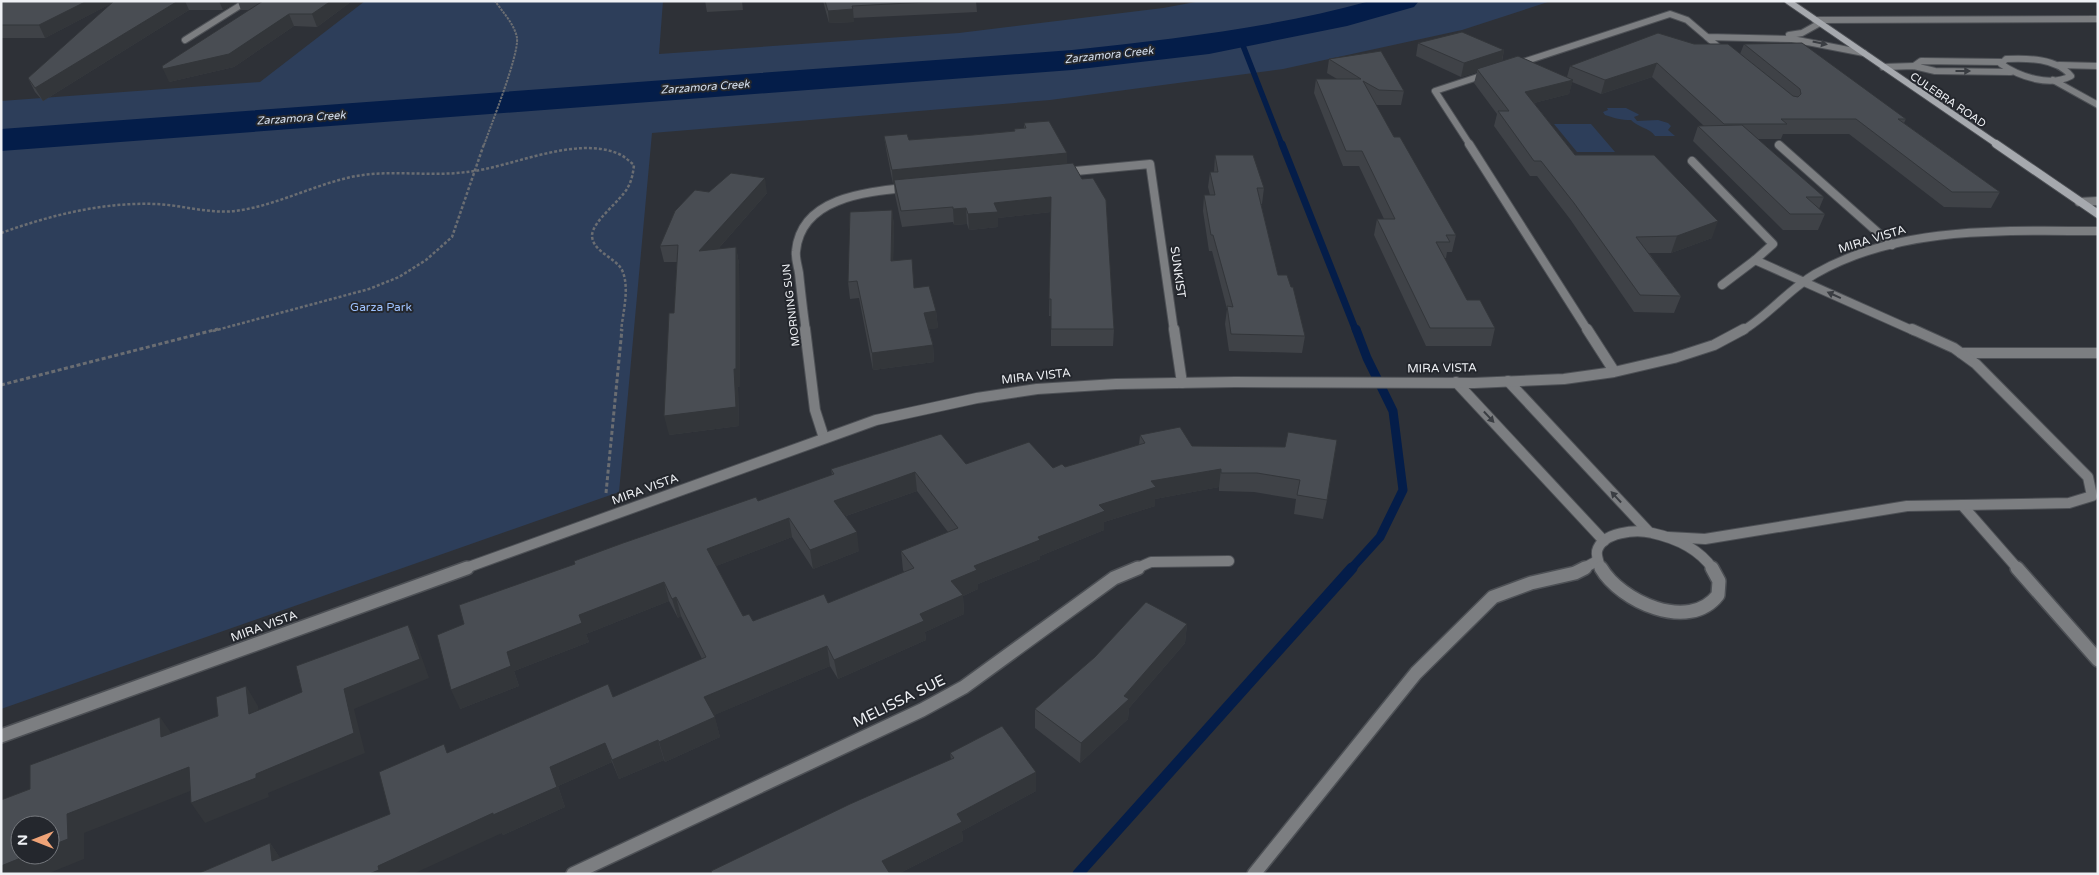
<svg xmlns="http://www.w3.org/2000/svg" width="2099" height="875" viewBox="0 0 2099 875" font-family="'Varela Round',sans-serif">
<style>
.green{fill:#2d3e5a}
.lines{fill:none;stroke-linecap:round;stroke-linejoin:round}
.stream-far3{stroke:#041d49;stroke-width:5.5}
.stream-far2{stroke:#041d49;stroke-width:7}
.stream-far1{stroke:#041d49;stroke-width:9}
.stream{stroke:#041d49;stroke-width:11}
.river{fill:#041d49;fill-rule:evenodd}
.lane-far3-casing{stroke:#4d5055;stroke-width:8}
.lane-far2-casing{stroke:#4d5055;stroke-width:10}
.lane-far1-casing{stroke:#4d5055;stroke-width:12}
.lane-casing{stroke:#4d5055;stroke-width:16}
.street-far3-casing{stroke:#4d5055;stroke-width:8}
.street-far2-casing{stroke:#4d5055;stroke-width:10}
.street-far1-casing{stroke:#4d5055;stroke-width:12}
.street-casing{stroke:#4d5055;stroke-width:16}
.secondary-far1-casing{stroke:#4d5055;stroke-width:8}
.secondary-casing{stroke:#4d5055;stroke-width:10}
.path-far2{stroke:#6a6d72;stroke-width:2;stroke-dasharray:2.5 1;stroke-linecap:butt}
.path-far1{stroke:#6a6d72;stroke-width:2.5;stroke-dasharray:3 2;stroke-linecap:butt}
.path{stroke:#6a6d72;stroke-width:3;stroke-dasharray:4 2.5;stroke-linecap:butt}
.lane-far3{stroke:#7c7e81;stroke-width:6}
.lane-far2{stroke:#7c7e81;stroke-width:8}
.lane-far1{stroke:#7c7e81;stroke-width:10}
.lane{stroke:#7c7e81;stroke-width:13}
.street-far3{stroke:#7c7e81;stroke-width:6}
.street-far2{stroke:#7c7e81;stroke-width:8}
.street-far1{stroke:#7c7e81;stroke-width:10}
.street{stroke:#7c7e81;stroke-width:13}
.secondary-far1{stroke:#a6a9ae;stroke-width:6}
.secondary{stroke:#a6a9ae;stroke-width:8}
.wall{fill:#3f4247;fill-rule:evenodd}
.shaded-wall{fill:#33363a}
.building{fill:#494d53;stroke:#33363a;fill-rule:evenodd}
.oneway{fill:#3a3d42}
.labels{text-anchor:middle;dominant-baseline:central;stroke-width:4;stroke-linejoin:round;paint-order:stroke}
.far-water-label{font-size:11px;font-style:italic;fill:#d6e0ef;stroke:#24272d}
.far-street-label{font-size:11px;fill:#eff1f5;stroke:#24272d}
.street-label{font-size:12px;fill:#eff1f5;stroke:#24272d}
.park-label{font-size:12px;fill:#9dc1fd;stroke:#24272d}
.near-street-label{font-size:15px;fill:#eff1f5;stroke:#24272d}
</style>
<rect width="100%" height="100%" fill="#2e3137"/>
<g class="green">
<polygon points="365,1 663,1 659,54 959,33 1163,8 1201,1 1551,1 1462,30 1283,69 1050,100 652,133 619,492 1,709 1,101 260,82"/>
<path d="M1607 108H1626L1638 114 1639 115 1634 117 1637 121 1658 120 1668 123 1671 126 1668 130 1675 136H1655C1650 128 1637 127 1631 120 1621 120 1614 118 1605 115L1603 112 1608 110Z"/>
<polygon points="1554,124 1591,124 1615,152 1577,152"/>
</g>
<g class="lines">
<polyline class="stream-far3" points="1240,38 1282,145"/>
<polyline class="stream-far2" points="1282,144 1356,331"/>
<polyline class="stream-far1" points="1351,569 1380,537 1403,490 1393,411 1367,358 1356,329"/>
<polyline class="stream" points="1078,874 1352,568"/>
<path class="river" d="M1370 1H1419L1414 7 1347 26 1209 54 1072 70 1 151V129L1072 50C1172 39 1273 28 1370 1Z"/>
<defs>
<g id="lane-far3">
<polyline points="1815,20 2098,19"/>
<polyline points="1707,37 1725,53"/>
<path d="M2006 59C2027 58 2057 58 2071 76 2050 87 2020 77 2001 64Z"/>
<polyline points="2059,65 2098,66"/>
<polyline points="1914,66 1921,61 2001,62"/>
<polyline points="1883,67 1914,66 1935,71 2011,72"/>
<polyline points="2053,80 2098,105"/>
</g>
<g id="lane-far2">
<polyline points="1779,145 1892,245"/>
<polyline points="1692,161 1773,244 1755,260 1914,331"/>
<polyline points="2079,202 2098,201"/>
<polyline points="1722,285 1755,260"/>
</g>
<g id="lane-far1">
<polyline points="1961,353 2098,353"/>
<polyline points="1508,381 1649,532"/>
<polyline points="1456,382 1604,541"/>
<polyline points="1962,505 2018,569"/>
<polyline points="1668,537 1705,539 1907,506 2069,503 2092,496 2088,477 1976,364 1954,348 1912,329"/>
<polyline points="1582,569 1597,561"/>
<path d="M1601 569C1599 563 1596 557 1597 551 1602 532 1636 529 1652 533 1675 538 1699 549 1713 569"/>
</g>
<g id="lane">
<path d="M1601 568C1620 601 1689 633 1718 595L1719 581 1712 568"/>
<polyline points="2017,568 2098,660"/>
<polyline points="1254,874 1416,673 1493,597 1531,583 1575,573 1585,568"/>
</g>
<g id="street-far3">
<polyline points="1789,35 1802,33 1820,23"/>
<polyline points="185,40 247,1"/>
<polyline points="1517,64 1670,14 1687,20 1707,37 1792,39 1864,53"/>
<polyline points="1470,145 1435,91 1487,74"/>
</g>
<g id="street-far2">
<polyline points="1469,144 1588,331"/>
<polyline points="1065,172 1150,164 1174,331"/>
<path d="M806 331C803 311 801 292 799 273 798 266 795 258 796 251 801 198 865 192 906 188"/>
<path d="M1742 331C1769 315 1788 290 1815 274 1900 225 2003 231 2098 231"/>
</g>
<g id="street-far1">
<polyline points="805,329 815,410 824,438"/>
<polyline points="1174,329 1182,383"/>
<polyline points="1587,329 1614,371"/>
<polyline points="463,569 876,420 977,398 1037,389 1116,384 1235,382 1474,383 1564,379 1614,372 1674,358 1714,345 1744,329"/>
<polyline points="1135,569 1151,562 1229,561"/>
</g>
<g id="street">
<polyline points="1,736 467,568"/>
<polyline points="573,874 922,710 964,687 1114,578 1138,568"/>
</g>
<polyline id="secondary-far1" points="1788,1 1998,145"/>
<polyline id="secondary" points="1996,144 2098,214"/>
</defs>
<use href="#lane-far3" class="lane-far3-casing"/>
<use href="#lane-far2" class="lane-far2-casing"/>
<use href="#lane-far1" class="lane-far1-casing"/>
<use href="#lane" class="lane-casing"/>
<use href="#street-far3" class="street-far3-casing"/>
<use href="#street-far2" class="street-far2-casing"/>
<use href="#street-far1" class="street-far1-casing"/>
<use href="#street" class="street-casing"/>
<use href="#secondary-far1" class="secondary-far1-casing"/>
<use href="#secondary" class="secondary-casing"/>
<path class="path-far2" d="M484 145C491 125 519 55 517 38 515 25 502 11 495 1"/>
<g class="path-far1">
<path d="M1 233C51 215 103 202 156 204 182 205 209 214 235 211 275 206 311 186 351 177 389 169 429 177 467 172 513 167 575 135 619 154 624 156 629 161 634 165 633 173 632 180 628 187 621 201 592 221 592 236 593 252 615 257 622 270 630 287 623 312 621 331"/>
<polyline points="213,331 369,289 399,277 426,260 452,237 484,144"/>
</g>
<g class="path">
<polyline points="1,385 218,329"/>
<polyline points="606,493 622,329"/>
</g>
<use href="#lane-far3" class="lane-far3"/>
<use href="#lane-far2" class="lane-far2"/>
<use href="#lane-far1" class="lane-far1"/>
<use href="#lane" class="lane"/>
<use href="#street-far3" class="street-far3"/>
<use href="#street-far2" class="street-far2"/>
<use href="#street-far1" class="street-far1"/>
<use href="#street" class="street"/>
<use href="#secondary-far1" class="secondary-far1"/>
<use href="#secondary" class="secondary"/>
</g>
<g class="wall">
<polygon points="1,1 352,1 317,27 294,26 234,67 169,82 249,10 241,10 238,2 223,10 189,10 43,101 35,92 28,78 112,3 45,38 1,38"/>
<polygon points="705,1 742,1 743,10 707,12"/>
<polygon points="823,1 976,1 977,12 853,18 854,22 829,23"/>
<polygon points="1418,43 1504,50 1502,62 1567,77 1570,66 1694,44 1740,54 1744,44 1906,119 1904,123 2000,192 1991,208 1944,207 1849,134 1783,134 1781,139 1757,139 1824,197 1819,209 1825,214 1818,230 1783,230 1693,141 1698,126 1704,126 1652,77 1601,94 1572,82 1569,94 1534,103 1575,155 1712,238 1671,253 1649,253 1681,296 1674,313 1634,312 1570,219 1537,176 1530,176 1494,126 1497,114 1474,83 1477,72 1461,77 1416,56"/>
<polygon points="1329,59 1404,91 1401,105 1376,105 1394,137 1456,235 1452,252 1447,252 1446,258 1444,258 1467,300 1495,328 1491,346 1426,346 1374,235 1377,219 1384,219 1359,166 1343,166 1314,93 1316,79 1337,79 1327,73"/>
<polygon points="1024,123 1067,163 1114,329 1113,346 1051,346 1051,316 1049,316 1051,212 998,218 998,227 969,230 967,224 954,225 953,222 902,227 895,195 894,184 893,184 886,149 884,136 909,140 973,135 1014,131 1014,129 1024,128"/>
<polygon points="1215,155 1264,188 1262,204 1261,204 1278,275 1305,336 1302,353 1229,351 1225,324 1227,309 1212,251 1209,251 1203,211 1204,195 1210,195 1208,187 1210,172 1214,172"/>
<polygon points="709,192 767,193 718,249 736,247 739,264 740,386 738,387 739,426 669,435 674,313 677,262 664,262 660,246"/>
<polygon points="892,210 894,226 893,260 914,288 936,311 938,328 929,329 933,345 934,362 873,370 859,298 850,299 848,282"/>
<path d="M1140 435 1192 446 1285 447 1327 500 1323 519 1294 514 1296 499 1254 492 1219 491V487L1155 499V506L1104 522V530L1040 556V559L978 584V589L963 596 964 614 925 632 926 640 838 679 830 666 714 715 720 737 665 762 664 760 619 779 612 762 558 786 565 807 503 835 502 833 197 874 270 843 280 858 390 814 448 753 613 697 702 659 681 616 678 618 669 601 586 634 589 642 514 671 519 686 460 709 464 624 758 501 832 475 831 469 966 464 1053 468 1065 467 1139 445ZM917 491 948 532 901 551 903 570 904 572 828 603 753 621 743 616 716 566 792 537 813 569 859 551 846 516Z"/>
<polygon points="1187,624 1185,643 1129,708 1128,719 1080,763 1035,728 1035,709"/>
<polygon points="950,753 1036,772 1036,791 962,831 963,841 898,874 711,874 951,760"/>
</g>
<g class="shaded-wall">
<polygon points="87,1 116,1 45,38 39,25"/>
<polygon points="178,1 185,1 189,10 43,101 35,88"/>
<polygon points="219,1 238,1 238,2 223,10"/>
<polygon points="331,1 352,1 317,27 312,14"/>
<polygon points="853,9 854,22 829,23 828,11"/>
<polygon points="289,14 294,26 234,67 169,82 163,69"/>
<polygon points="1504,50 1501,64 1477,69 1477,72 1461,77 1464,63"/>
<polygon points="1657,63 1652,77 1601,94 1605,80"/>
<polygon points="1573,80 1569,94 1522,106 1525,92"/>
<polygon points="1067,153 1067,166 894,180 894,184 893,184 892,170"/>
<polygon points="765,178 767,193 702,267 699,251"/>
<polygon points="1051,197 1051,212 998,218 998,227 969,230 968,214 994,203"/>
<polygon points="966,208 967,224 954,225 953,209"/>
<polygon points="892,210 894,226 893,277 891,261"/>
<polygon points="1718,221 1712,238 1671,253 1677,236"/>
<polygon points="736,247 739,264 740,386 738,387 739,426 669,435 664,416 734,369"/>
<polygon points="936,311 938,328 925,330 924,313"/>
<polygon points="933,345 934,362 873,370 872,353"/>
<polygon points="1221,469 1219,487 1155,499 1155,506 1104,522 1104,530 1040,556 1040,559 978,584 978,589 963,596 964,614 925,632 926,640 838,679 834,660 920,614 951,581 974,566 1038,537 1099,505 1151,481"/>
<polygon points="915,472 917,491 837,519 834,501"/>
<polygon points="789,518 792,537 711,568 707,549"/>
<polygon points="857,532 859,551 813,569 810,550"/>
<polygon points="664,582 669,601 586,634 589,642 514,671 519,686 460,709 451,690 507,652 579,615"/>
<polygon points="676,597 681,616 678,618 672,599"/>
<polygon points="1187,624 1185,643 1129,708 1128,719 1080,763 1081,743 1124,696"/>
<polygon points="408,625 417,644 429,678 354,709 365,753 268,793 269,797 205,823 191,803 256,774 344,689"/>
<polygon points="827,646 830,666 710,717 704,697"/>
<polygon points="246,686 258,706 261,733 249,714"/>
<polygon points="160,717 174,737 161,737"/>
<polygon points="715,717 720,737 665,762 659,742"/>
<polygon points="658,740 664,760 619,779 612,760"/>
<polygon points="605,743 612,762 558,786 565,807 503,835 502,833 413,874 369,874 378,866 550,767"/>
<polygon points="189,767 203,786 84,833 84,859 47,874 1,874 1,866 28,855 50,855 50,846 67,814"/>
<polygon points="1036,772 1036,791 962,831 963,841 898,874 884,874 882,861 957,814"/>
<polygon points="270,843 283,862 272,861"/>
</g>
<g class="building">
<polygon points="3,1 87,1 39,25 1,25 1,2"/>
<polygon points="114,1 178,1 35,88 28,78"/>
<polygon points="263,1 331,1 312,14 289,14 229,54 163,69 162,66"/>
<polygon points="825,1 947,1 852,6 853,9 828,11"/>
<polygon points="1462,32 1504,50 1464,63 1418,43"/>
<polygon points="1658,33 1694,44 1728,44 1793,96 1798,97 1801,94 1800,89 1744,44 1802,43 1906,119 1898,119 2000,192 1952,192 1856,119 1781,119 1787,124 1724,124 1657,63 1605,80 1570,66"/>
<polygon points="1381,51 1404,91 1379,90 1363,81 1394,137 1400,137 1456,235 1446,235 1450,242 1436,242 1467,300 1480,300 1495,328 1430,328 1377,219 1395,219 1362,151 1346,151 1316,79 1361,79 1329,59"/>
<polygon points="1518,56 1573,80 1525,92 1575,155 1654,155 1718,221 1677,236 1636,237 1681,296 1640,295 1574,203 1541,161 1534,161 1498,111 1509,111 1477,69"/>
<polygon points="1049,121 1067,153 892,170 884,136 907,134 909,140 973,135 1015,131 1014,129 1026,128 1024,123"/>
<polygon points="1742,125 1824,197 1806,197 1825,214 1790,214 1698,126"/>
<polygon points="1215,155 1253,155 1264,188 1257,188 1278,275 1287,275 1291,287 1293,287 1305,336 1231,334 1227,306 1233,307 1213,235 1211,235 1204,195 1215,195 1210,172 1218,172"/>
<polygon points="1073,163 1082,179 1093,178 1106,200 1114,329 1051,329 1051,299 1049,299 1051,197 994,203 998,212 968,214 966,208 953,209 953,207 901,211 894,180"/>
<polygon points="731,173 765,178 699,251 736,247 736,369 734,369 736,407 664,416 669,313 674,313 678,245 660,246 675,211 695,190 709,192"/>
<polygon points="892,210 891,261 912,259 914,288 929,286 936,311 924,313 933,345 872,353 857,281 848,282 850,212"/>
<path d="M1180 427 1192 446 1285 447 1288 432 1337 440 1327 500 1297 495 1300 480 1257 473H1221V469L1151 481 1156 487 1099 505 1105 511 1038 537 1040 540 974 566 977 570 951 581 963 595 920 614 924 621 834 660 827 646 704 697 715 717 659 742 658 740 612 760 605 743 550 767 557 787 493 815V813L378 866 379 870 369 874H197L270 843 272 861 390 814 379 772 444 744 447 753 608 684 613 697 706 657 676 597 672 599 664 582 579 615 582 623 507 652 511 666 451 690 437 635 464 624 459 605 575 564 574 561 623 543 756 497 758 501 834 474 831 469 941 434 966 464 1029 442 1053 468 1062 464 1065 467 1145 443 1140 435ZM915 472 958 528 901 551 914 568 828 603 824 594 753 621 749 614 743 616 707 549 789 518 810 550 857 532 834 501Z"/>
<polygon points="1146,602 1187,624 1124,696 1129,699 1081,743 1035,709 1095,657"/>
<polygon points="408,625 420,659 344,689 354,733 256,774 256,778 191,803 189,767 67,814 68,839 50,846 50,825 20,825 20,855 28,855 1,866 1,800 30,789 30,765 160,717 161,737 218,716 216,697 246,686 249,714 302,692 296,666"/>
<polygon points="1002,726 1036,772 957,814 962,822 882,861 890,874 712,874 711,871 850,804 954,758 950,753"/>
</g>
<defs><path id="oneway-solid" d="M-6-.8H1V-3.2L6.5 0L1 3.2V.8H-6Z" transform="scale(1.25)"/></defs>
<g class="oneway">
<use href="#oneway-solid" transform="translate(1820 43) rotate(12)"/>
<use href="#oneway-solid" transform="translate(1963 71)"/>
<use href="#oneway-solid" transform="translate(1834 295) rotate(-156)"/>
<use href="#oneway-solid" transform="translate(1489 417) rotate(47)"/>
<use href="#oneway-solid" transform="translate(1616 497) rotate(-133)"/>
</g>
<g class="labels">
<g class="far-water-label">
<text transform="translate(1109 55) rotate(-6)">Zarzamora Creek</text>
<text transform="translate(705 87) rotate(-4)">Zarzamora Creek</text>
<text transform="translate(301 118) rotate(-4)">Zarzamora Creek</text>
</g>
<g class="far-street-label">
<text transform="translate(1948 100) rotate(34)">CULEBRA ROAD</text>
<text transform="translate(791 305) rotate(-97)">MORNING SUN</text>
</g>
<g class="street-label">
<text transform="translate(1872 239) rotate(-17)">MIRA VISTA</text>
<text transform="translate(1178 272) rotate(82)">SUNKIST</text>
<text transform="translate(1442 368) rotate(-1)">MIRA VISTA</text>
<text transform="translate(1036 376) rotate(-6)">MIRA VISTA</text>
<text transform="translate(645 489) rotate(-20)">MIRA VISTA</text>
<text transform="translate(264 626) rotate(-20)">MIRA VISTA</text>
</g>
<g class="park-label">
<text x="381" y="307">Garza Park</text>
</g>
<g class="near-street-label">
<text transform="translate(899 701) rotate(-26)">MELISSA SUE</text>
</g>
</g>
<rect width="2099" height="875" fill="none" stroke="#eff1f5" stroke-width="5"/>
<g transform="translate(35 840) rotate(270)"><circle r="24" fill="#24272d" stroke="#75787d"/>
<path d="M0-4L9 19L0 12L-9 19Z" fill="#efa377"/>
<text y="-8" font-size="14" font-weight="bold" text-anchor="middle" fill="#eff1f5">N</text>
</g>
</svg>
